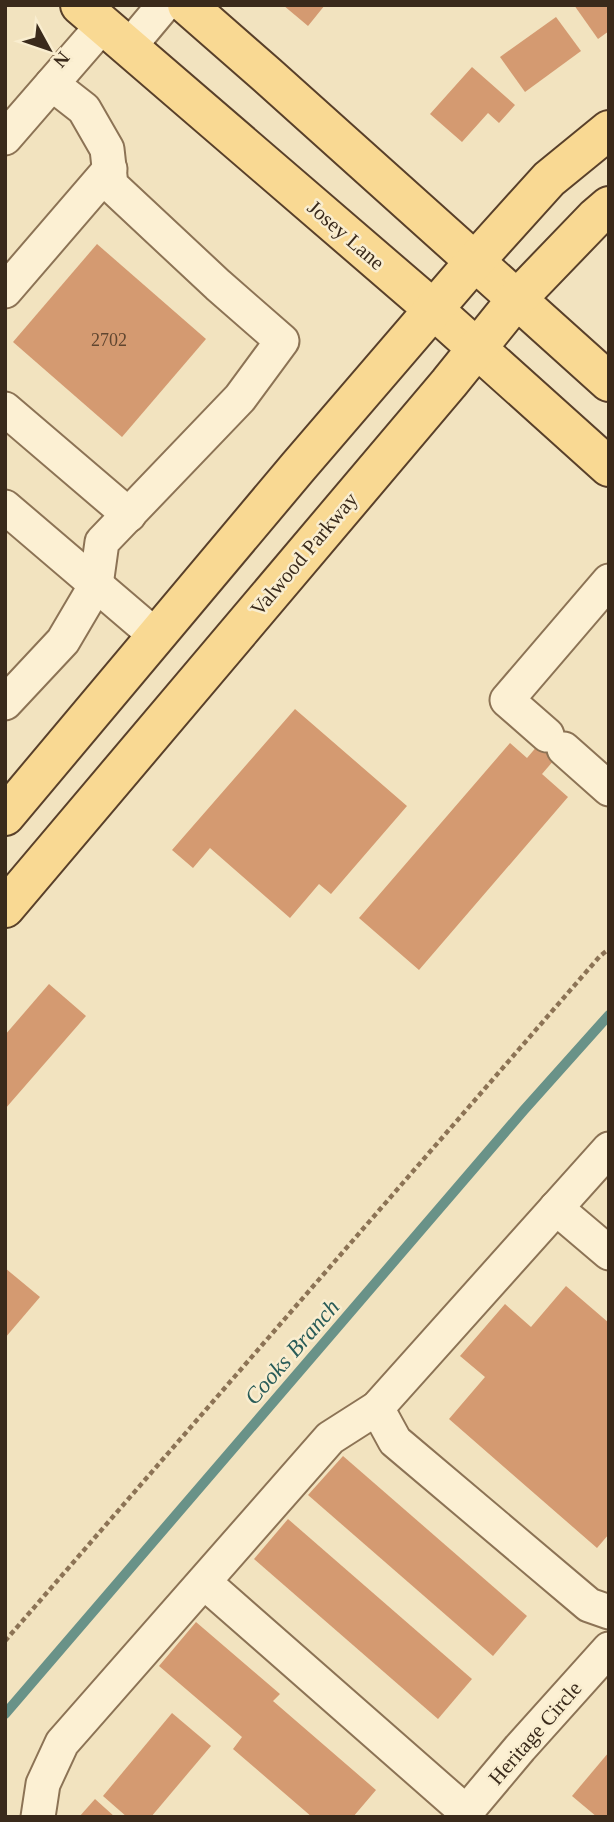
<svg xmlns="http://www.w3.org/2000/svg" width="614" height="1822" viewBox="0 0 614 1822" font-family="'Times New Roman',serif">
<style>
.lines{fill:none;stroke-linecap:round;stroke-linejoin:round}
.stream{stroke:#699288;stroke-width:10}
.building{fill:#d49a71}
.minor-casing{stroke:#8c7355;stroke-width:37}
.major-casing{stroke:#59402a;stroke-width:42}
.path{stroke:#8c7355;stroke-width:4.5;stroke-dasharray:5 3.5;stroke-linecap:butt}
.minor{stroke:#fcf0d3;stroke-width:33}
.major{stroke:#f9d993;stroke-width:38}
.labels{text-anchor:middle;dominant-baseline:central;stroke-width:5;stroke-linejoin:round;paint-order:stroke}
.number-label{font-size:18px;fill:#604630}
.street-label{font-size:21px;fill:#3a2a1b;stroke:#f9edcf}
.water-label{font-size:23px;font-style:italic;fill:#295c58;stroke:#f9edcf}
</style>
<rect width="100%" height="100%" fill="#f2e3bf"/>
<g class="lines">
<polyline class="stream" points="5,1714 524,1110 609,1015"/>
</g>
<g class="building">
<polygon points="283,5 325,5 308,26"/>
<polygon points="574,5 609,5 609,31 598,39"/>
<polygon points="556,17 581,51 525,92 500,57"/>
<polygon points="472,67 515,105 499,123 488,113 462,142 430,114"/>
<polygon points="97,244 206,339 122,437 13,342"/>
<polygon points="295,709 407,806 331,894 319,884 290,918 210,848 193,868 172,850"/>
<polygon points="550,731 567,745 542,774 568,797 419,970 359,918 510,743 527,758"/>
<polygon points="49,984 86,1016 5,1109 5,1035"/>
<polygon points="5,1268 40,1297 5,1338"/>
<polygon points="566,1286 609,1323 609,1534 597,1548 449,1419 485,1377 460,1356 505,1304 531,1327"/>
<polygon points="343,1456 527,1616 493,1656 308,1495"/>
<polygon points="288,1519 472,1679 438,1719 254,1559"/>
<polygon points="196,1622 280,1694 273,1701 376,1790 353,1817 312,1817 233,1749 242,1737 159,1666"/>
<polygon points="172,1713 211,1746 151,1817 127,1817 103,1796"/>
<polygon points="609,1752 609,1817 597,1817 572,1796"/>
<polygon points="95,1799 115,1817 79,1817"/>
</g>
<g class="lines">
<defs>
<g id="minor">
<polyline points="128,48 164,5"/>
<polyline points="5,138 103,25"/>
<polyline points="5,291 110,169"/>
<polyline points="5,409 129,515"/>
<polyline points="5,507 156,636"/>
<polyline points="5,703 63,641 96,585 102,542 240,398 282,341 218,285 111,185 107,149 84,109 52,84"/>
<polyline points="547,735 507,700 609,581"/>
<polyline points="564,749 609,789"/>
<polyline points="556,1208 609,1253"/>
<polyline points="377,1408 395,1441 589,1605 609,1612"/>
<polyline points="204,1582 466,1812"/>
<polyline points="38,1817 43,1784 62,1743 330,1438 377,1408 609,1149"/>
<polyline points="462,1817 520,1748 609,1649"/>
</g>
<g id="major">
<polyline points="80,5 433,309 609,467"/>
<polyline points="187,5 267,75 609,382"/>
<polyline points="5,816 298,467 475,261 549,179 609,130"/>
<polyline points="5,908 449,383 516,300 595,218 609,206"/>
</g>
</defs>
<use href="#minor" class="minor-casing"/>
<use href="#major" class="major-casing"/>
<polyline class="path" points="5,1641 600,956 609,949"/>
<use href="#minor" class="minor"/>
<use href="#major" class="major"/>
</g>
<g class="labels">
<g class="number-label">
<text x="109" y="340">2702</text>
</g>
<g class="street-label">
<text transform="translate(346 235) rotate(41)">Josey Lane</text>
<text transform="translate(304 554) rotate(-50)">Valwood Parkway</text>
<text transform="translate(535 1733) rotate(-49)">Heritage Circle</text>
</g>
<g class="water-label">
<text transform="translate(292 1352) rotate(-49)">Cooks Branch</text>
</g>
</g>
<rect width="614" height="1822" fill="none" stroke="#3a2a1b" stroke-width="14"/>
<g transform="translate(49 49) rotate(130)" stroke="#f9edcf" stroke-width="5" paint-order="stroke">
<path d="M0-5L12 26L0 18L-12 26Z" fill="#3a2a1b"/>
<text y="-10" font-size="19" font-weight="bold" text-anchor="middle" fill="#3a2a1b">N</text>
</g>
</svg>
